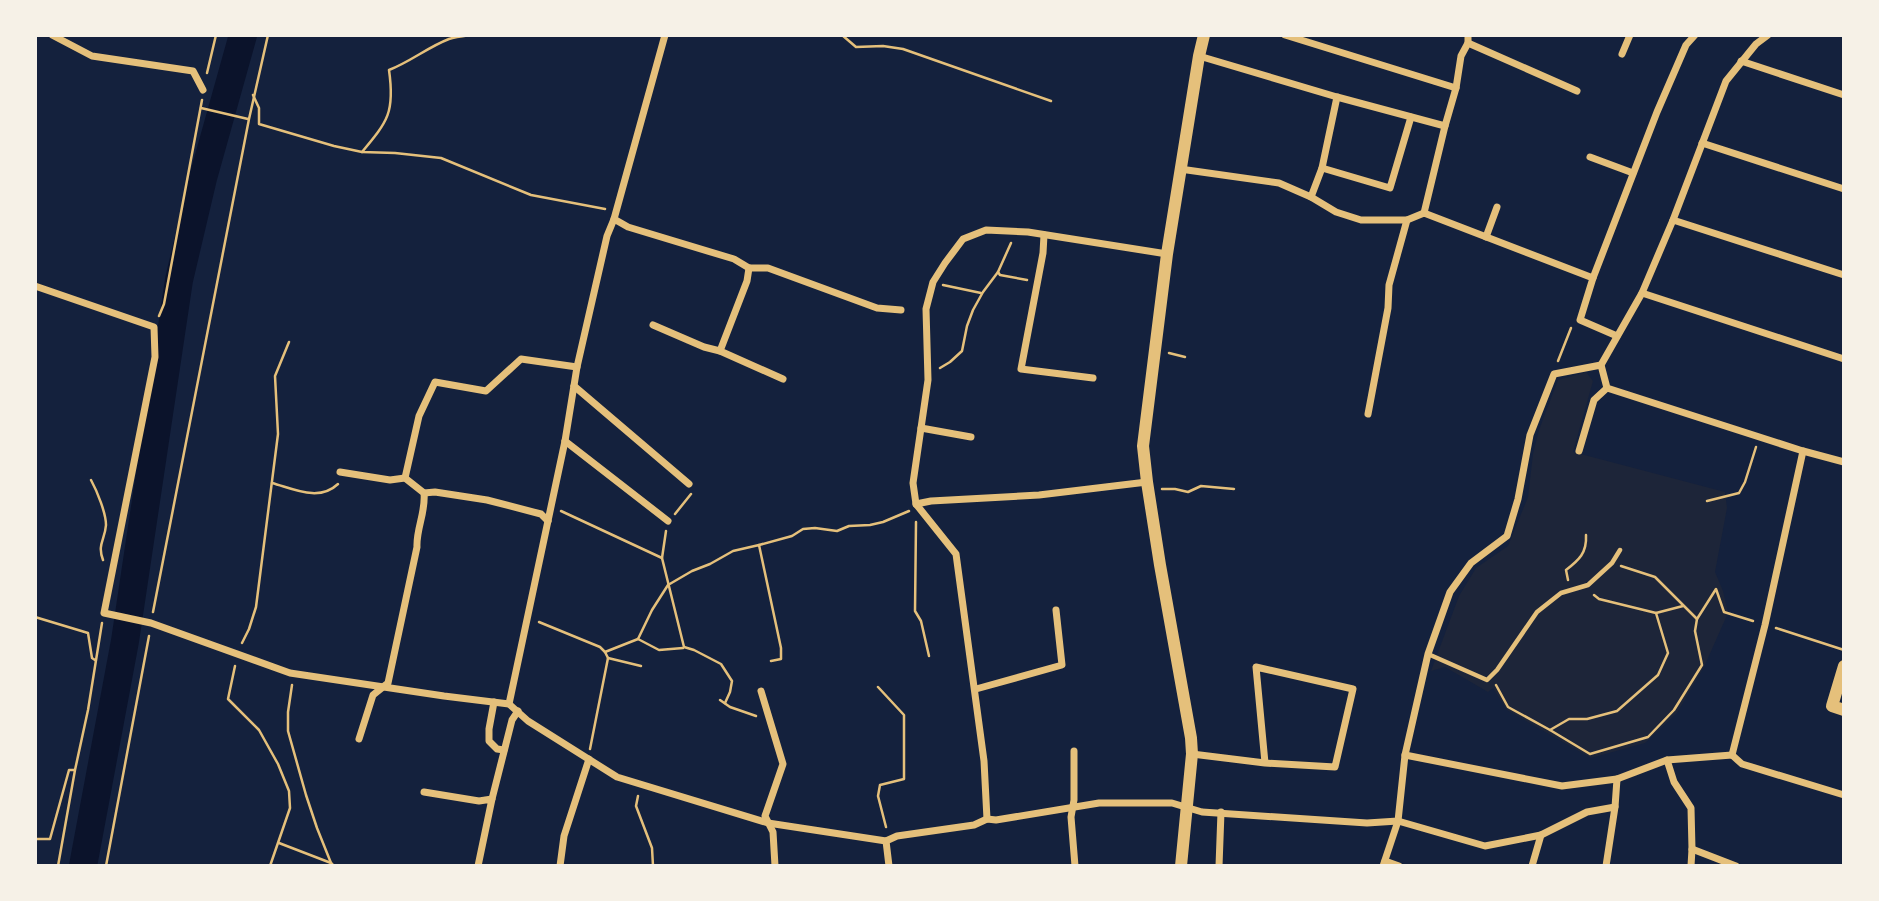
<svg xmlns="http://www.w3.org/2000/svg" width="1879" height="901" viewBox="0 0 1879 901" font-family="'IBM Plex Serif',serif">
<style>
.green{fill:#1d2539}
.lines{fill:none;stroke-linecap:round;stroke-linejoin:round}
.river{stroke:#0b132b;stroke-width:28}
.path{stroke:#e5c07b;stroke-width:2.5}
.service{stroke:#e5c07b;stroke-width:4.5}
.minor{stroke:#e5c07b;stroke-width:7}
.tertiary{stroke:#e5c07b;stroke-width:12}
</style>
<rect width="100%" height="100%" fill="#14213d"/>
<polygon class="green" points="1586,372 1593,381 1573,452 1725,492 1727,508 1715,572 1723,591 1728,613 1704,667 1677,713 1645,743 1591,758 1507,710 1493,688 1488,692 1445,667 1431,671 1459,596 1476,568 1508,546 1528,497 1533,454 1539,430 1558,380"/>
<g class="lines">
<polyline class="river" points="83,866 125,641 179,280 203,178 243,35"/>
<g class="path">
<polyline points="842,35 856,47 883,46 903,49 1051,101"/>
<polyline points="207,73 216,35"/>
<polyline points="253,95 259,108 259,124 334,146 362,152 395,153 441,158 531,195 605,209"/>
<polyline points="201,108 248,119"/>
<path d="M362 152C388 121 395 112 389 70 410 62 428 47 449 39 456 37 464 36 471 35"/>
<polyline points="998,272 1000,275 1027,280"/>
<polyline points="943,285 981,293"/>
<polyline points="159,316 164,304 202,100"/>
<polyline points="1169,353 1185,357"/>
<polyline points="1558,361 1571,328"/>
<polyline points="940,368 950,362 962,351 967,326 973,310 983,292 998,272 1011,243"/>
<path d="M91 480C97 491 106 513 106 525 105 540 97 544 103 560"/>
<path d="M272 483C294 489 319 502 338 484"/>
<polyline points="1162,489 1175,489 1188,492 1201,486 1234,489"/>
<polyline points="1707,501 1739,493 1745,482 1756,447"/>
<polyline points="561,511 662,558"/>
<polyline points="675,514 691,494"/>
<polyline points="916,522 915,611 921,621 929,656"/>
<polyline points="666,531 662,558 684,647 694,650 721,664 732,681 730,692 725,703"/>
<polyline points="759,545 792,536 803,529 815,528 837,531 849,526 870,525 883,522 909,511"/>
<polyline points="1621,566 1655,577 1697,619"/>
<path d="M1568 580 1566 570C1579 560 1587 553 1586 535"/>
<polyline points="153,612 249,119 268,35"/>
<polyline points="1656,613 1683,606"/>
<polyline points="35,617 88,633 92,658 95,660"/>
<polyline points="539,622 600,647 605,652"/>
<polyline points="1776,628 1844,650"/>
<polyline points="638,639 652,610 668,585 692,571 710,564 733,551 759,545 781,648 781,659 771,661"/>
<polyline points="242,643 249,629 256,607 278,434 275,376 289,342"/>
<polyline points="608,658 641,666"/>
<polyline points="235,666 228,699 259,730 278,764 289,791 290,808 270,866"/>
<polyline points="292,685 288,712 288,731 306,795 317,828 331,863"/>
<polyline points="1496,685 1508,707 1550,730 1569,719 1587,719 1617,711 1658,675 1668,653 1656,613 1599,599 1594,595"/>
<polyline points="878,687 904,715 904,779 880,785 878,796 886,827"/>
<polyline points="720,700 730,707 756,716"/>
<polyline points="1550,730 1590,754 1648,737 1674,710 1702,665 1695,631 1697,619 1716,589 1724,612 1753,621"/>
<polyline points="590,749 608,658 605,652 638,639 659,650 683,648"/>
<polyline points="638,796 636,806 652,848 653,866"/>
<polyline points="35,839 50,839 69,770 74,770"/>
<polyline points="279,843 331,863 334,866"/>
<polyline points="58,866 75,770 88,710 102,623"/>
<polyline points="106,866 149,636"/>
</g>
<polyline class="service" points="1428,654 1487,680 1497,670 1537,612 1561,593 1588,585 1612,563 1620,550"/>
<g class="minor">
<polyline points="52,35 92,56 193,71 203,90"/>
<polyline points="1285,35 1456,88"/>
<polyline points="1768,35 1756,44 1726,81 1673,220 1642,293 1601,365 1607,388 1803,451 1844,462"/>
<polyline points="1468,43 1577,91"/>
<polyline points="1622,54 1630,35"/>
<polyline points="1199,56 1337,97 1445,126 1456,88 1461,56 1468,43 1468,35"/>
<polyline points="1741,61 1844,95"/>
<polyline points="1702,143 1844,189"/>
<polyline points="1590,157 1633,173"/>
<polyline points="1322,168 1390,188 1411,117"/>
<polyline points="1180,169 1279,183 1311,197 1336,212 1361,220 1407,220 1424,213 1593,278 1580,320 1617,336"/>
<polyline points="1311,197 1322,168 1337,97"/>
<polyline points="1424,213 1445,126"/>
<polyline points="614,219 628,227 734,259 749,268 768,268 877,308 901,310"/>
<polyline points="1673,220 1844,275"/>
<polyline points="1044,235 1043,253 1021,369 1093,378"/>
<polyline points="1486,237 1497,207"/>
<polyline points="749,268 747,281 720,351 783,379"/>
<polyline points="1593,278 1657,112 1686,45 1695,35"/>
<polyline points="35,286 154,327 155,357 104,613 151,623 290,673 444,696 509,704 528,721 617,777 768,823 886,841 897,836 974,825 987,819 996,820 1099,803 1172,803 1202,812 1367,823 1398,821 1405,755 1428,654 1450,592 1471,563 1507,536 1518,499 1530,435 1554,374 1601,365"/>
<polyline points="1642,293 1844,359"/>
<polyline points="653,325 704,347 720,351"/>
<polyline points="574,386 689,484"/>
<polyline points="1368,414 1388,308 1389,285 1407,220"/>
<polyline points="921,428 971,437"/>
<polyline points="565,441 668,521"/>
<polyline points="1579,451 1594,400 1607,388"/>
<path d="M340 472 390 480 405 478 424 493C426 512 416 529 417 547L388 683 373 695 359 739"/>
<polyline points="405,478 419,416 435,382 486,391 521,359 577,367"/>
<polyline points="424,493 435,492 487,500 541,514 548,521"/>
<polyline points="916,504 931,501 1039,495 1147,482"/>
<polyline points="976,689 1062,665 1056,610"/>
<polyline points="761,691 783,764 765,816 773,832 775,866"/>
<polyline points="494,702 489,729 489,741 497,749 504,750"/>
<polyline points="509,704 565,441 577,367 607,236 614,219 665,35"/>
<polyline points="1074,751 1074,800 1071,817 1075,866"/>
<polyline points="1192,754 1265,763 1335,767 1353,689 1256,667 1265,763"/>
<polyline points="1405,755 1562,786 1617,779 1667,760 1732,755"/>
<polyline points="1732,755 1765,625 1803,451"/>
<polyline points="1732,755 1742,764 1844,795"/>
<polyline points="1667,760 1674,782 1691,808 1692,849 1691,866"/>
<polyline points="424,792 479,801 492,799 478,866"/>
<polyline points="492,799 512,720 518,711"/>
<polyline points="987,819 984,761 956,554 916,504 913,483 928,380 926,309 933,282 945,263 963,239 986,230 1028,232 1167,254"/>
<polyline points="886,841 889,866"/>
<polyline points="1692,849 1736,866"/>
<polyline points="1385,861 1399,866"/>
<polyline points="560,866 564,836 589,759"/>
<polyline points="1219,866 1221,812"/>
<polyline points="1383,866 1398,821 1485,846 1541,835"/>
<polyline points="1532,866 1541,835 1587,812 1615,807 1617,779"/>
<polyline points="1606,866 1615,807"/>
</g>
<g class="tertiary">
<polyline points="1844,666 1832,706 1844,710"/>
<polyline points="1181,866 1192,754 1191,738 1160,565 1147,482 1143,446 1167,254 1199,56 1204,35"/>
</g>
</g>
<rect width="1879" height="901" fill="none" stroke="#f6f1e7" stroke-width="74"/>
</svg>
